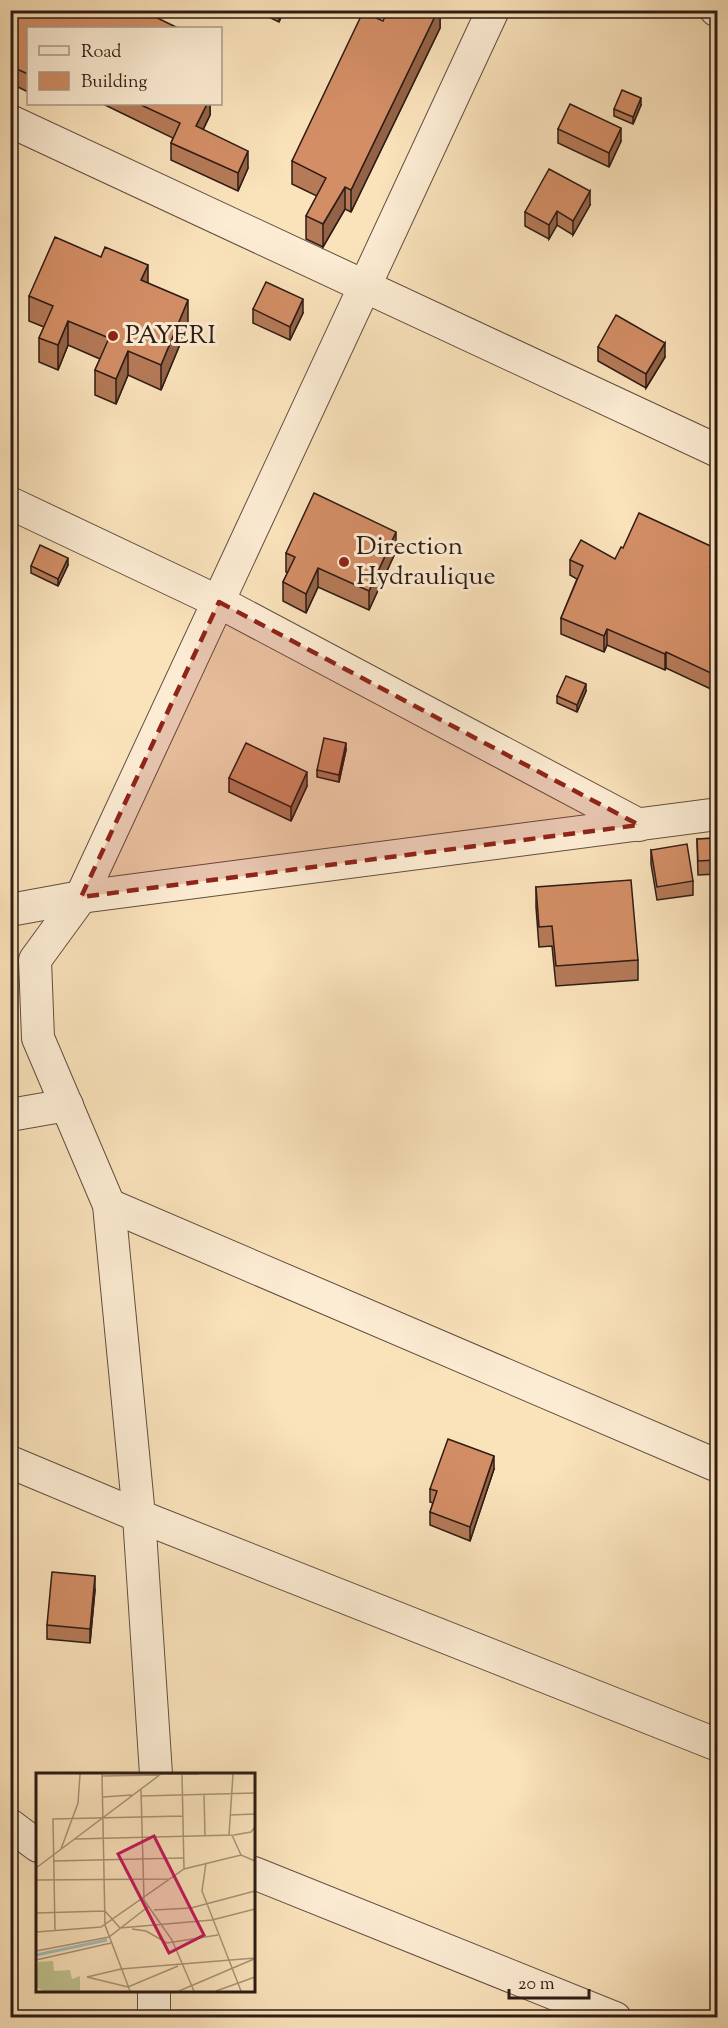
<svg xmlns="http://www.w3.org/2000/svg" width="728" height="2028" viewBox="0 0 728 2028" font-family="'Sorts Mill Goudy',serif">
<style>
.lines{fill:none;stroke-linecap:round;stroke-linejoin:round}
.minor-casing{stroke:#614e3e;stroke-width:34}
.minor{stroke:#fcecd3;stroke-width:32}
.wall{fill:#b57a58;stroke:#2e1c15;stroke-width:1.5}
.shaded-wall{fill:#946347;stroke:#2e1c15;stroke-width:1.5}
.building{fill:#d38e66;stroke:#2e1c15;stroke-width:1.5}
.marked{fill:#8f2418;fill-opacity:0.2;stroke:#8f2418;stroke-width:4.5;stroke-dasharray:12 8;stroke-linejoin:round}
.poi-dot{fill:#8f2418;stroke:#fcecd3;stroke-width:2}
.labels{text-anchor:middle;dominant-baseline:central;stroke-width:6;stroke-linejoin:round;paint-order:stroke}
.poi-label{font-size:26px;fill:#2e1c15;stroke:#fcecd3;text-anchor:start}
.inset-river{fill:none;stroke:#a2bcba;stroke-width:3}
.inset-road{fill:none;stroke:#a89379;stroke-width:1.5}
.view{fill:#c2185b;fill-opacity:0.15;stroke:#c2185b;stroke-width:3}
.inset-edge{fill:none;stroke:#2e1c15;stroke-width:3}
</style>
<rect width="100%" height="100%" fill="#fae2bb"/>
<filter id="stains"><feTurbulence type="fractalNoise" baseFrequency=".00333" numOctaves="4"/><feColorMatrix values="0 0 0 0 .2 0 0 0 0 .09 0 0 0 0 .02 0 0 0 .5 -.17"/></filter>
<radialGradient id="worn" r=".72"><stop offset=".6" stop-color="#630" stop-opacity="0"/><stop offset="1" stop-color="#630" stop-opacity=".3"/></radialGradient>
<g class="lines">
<defs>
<g id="minor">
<polyline points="716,10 718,11"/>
<polyline points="10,121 718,451"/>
<polyline points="10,503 219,602 639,825"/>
<polyline points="10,910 81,897 718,814"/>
<polyline points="10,1115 67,1105"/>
<polyline points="109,1205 718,1466"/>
<polyline points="10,1462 139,1516 718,1745"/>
<polyline points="156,1774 139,1516 109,1205 38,1038 35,960 81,897 493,10"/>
<polyline points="10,1825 38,1846"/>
<polyline points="254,1873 615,2018"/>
<polyline points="154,2018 154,1990"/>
</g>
</defs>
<use href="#minor" class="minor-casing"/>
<use href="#minor" class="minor"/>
</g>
<g class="wall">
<polygon points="10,10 28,28 28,92 10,83"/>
<polygon points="254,10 284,10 279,22"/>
<polygon points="440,10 440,28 351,212 345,209 323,247 306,239 306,216 317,196 292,184 292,161 383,21"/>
<polygon points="103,104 210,104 210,115 203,130 248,168 238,191 171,160 171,143 173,138"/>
<polygon points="641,105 633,124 614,116 614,109"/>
<polygon points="558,129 621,141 609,167 558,143"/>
<polygon points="590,205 573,235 557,225 549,239 525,226 525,212"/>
<polygon points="148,283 188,325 161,390 128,375 116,404 95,395 95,370 100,359 68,345 58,370 39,362 39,338 44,327 29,321 29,296"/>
<polygon points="253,309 303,313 290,340 253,323"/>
<polygon points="598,347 665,357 646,388 598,361"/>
<polygon points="623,548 715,570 713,690 666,668 665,670 607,645 604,652 561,634 561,618 577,579 570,575 570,560 615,559"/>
<polygon points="396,551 369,610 318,587 306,613 283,601 283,582 288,572 286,572 286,553"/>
<polygon points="68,565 58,586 31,573 31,566"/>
<polygon points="586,691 577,712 557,703 557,696"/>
<polygon points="346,750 339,782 317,777 317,770"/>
<polygon points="229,778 307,786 291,821 229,792"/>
<polygon points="717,838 717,874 698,875 697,839"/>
<polygon points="651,850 693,881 693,895 657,900 651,864"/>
<polygon points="536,887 638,960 638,980 556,986 552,946 539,947 536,907"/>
<polygon points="494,1469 470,1541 430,1525 430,1512 433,1503 430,1502 430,1489"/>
<polygon points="95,1590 90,1643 47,1639 47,1625"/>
</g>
<g class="shaded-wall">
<polygon points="279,10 284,10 279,22"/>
<polygon points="438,10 440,10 440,28 351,212 351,190"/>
<polygon points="641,98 641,105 633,124 633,117"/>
<polygon points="207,104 210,104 210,115 196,144 196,126"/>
<polygon points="621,128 621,141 609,167 609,153"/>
<polygon points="248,151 248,168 238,191 238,173"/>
<polygon points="345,187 345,209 323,247 323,224"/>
<polygon points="590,191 590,205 573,235 573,221"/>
<polygon points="557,211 557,225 549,239 549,225"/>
<polygon points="148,265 148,290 141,280"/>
<polygon points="303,299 303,313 290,340 290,327"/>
<polygon points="188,300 188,325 161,390 161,365"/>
<polygon points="68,321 68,345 58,370 58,345"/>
<polygon points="665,343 665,357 646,388 646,374"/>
<polygon points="128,351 128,375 116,404 116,379"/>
<polygon points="396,532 396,551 369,610 369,591"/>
<polygon points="717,550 717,566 710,583 710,568"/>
<polygon points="68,558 68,565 58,586 58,579"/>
<polygon points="318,568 318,587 306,613 306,594"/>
<polygon points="607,629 607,645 604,652 604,636"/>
<polygon points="666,652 666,668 665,670 665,654"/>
<polygon points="717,664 717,680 713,690 713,674"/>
<polygon points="586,684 586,691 577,712 577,705"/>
<polygon points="346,743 346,750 339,782 339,775"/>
<polygon points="307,772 307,786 291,821 291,807"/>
<polygon points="494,1456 494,1469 470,1541 470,1527"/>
<polygon points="95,1576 95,1590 90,1643 90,1629"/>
</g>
<g class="building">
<polygon points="10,10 141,10 178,28 28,28 28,74 10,66"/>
<polygon points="388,10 438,10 351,190 345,187 323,224 306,216 326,178 292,161 363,12 383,21"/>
<polygon points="622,90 641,98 633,117 614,109"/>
<polygon points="139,104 207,104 196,126 248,151 238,173 171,143 180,123"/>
<polygon points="570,104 621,128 609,153 558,129"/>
<polygon points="549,169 590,191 573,221 557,211 549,225 525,212"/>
<polygon points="55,237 101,257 105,247 148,265 141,280 188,300 161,365 128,351 116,379 95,370 109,338 68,321 58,345 39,338 53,306 29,296"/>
<polygon points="266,282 303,299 290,327 253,309"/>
<polygon points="616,315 665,343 646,374 598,347"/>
<polygon points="314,493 396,532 369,591 318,568 306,594 283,582 295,557 286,553"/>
<polygon points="639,513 717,549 710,568 717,572 717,664 713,674 666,652 665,654 607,629 604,636 561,618 583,566 570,560 581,540 615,559 621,547 623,548"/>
<polygon points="40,545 68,558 58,579 31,566"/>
<polygon points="566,676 586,684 577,705 557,696"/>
<polygon points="324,738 346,743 339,775 317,770"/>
<polygon points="246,743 307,772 291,807 229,778"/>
<polygon points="717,838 717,860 698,861 697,839"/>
<polygon points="687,844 693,881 657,887 651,850"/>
<polygon points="631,880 638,960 556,966 552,926 539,927 536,887"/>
<polygon points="448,1439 494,1456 470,1527 430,1512 437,1491 430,1489"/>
<polygon points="52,1572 95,1576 90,1629 47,1625"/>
</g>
<path class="marked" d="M219 602 639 825 81 897Z"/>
<g class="poi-dot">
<circle cx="113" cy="336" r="6"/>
<circle cx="344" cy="562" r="6"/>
</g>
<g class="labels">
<g class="poi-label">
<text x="125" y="336">PAYERI</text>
<text x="356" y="547">Direction<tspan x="356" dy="30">Hydraulique</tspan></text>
</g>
</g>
<g transform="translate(36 1773)">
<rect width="219" height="219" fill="#fae2bb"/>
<path d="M17 188 18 198 34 197 36 206 44 203V218H7L0 214 2 189Z" fill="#bec390"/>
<path class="inset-river" d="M0 182 71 167"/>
<path class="inset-road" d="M66 1 69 152 94 218M146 1 148 96M66 3 123 2M105 17 108 127 136 167 158 218M168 21 169 63M106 23 219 20M67 24 96 22M194 42 219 41M193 62 197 1M196 62 205 82M39 66 198 62 215 59 219 54M25 76 42 30 44 1M17 88 147 85M170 90 166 118 205 218M0 95 125 1H163M0 107 134 106M118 137 155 135 219 118M0 140 69 138 84 155 176 147 219 136M96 156 110 158 131 170 182 162M19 158 17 46 147 43M0 159 65 154 148 96 205 82 219 88M0 178 73 164 113 133M0 187 75 170M51 204 85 196 219 185M51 204 92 214 142 193M143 218 218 186M180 218 219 204"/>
<path class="view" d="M118 63 168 162 133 180 82 81Z"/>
<rect width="219" height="219" class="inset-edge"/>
</g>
<rect width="728" height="2028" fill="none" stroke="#fae2bb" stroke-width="36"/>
<rect x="12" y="12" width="704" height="2004" fill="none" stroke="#2e1c15" stroke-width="3"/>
<rect x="18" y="18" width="692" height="1992" fill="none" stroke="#2e1c15" stroke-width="1.5"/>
<rect x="27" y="27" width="195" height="78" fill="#fcecd3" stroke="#aa9987" stroke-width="1.5"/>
<rect x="39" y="46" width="30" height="9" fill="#fcecd3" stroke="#aa9987" stroke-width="1.5"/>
<text x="81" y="57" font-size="18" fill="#2e1c15">Road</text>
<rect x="39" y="72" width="30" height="18" fill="#d38e66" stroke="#aa9987" stroke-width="1.5"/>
<text x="81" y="87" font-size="18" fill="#2e1c15">Building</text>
<path d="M509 1989v9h80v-9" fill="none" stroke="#2e1c15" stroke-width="3"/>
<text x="518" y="1989" font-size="18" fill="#2e1c15" stroke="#fcecd3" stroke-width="4.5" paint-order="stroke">20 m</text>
<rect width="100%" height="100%" filter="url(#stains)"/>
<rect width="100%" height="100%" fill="url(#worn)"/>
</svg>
